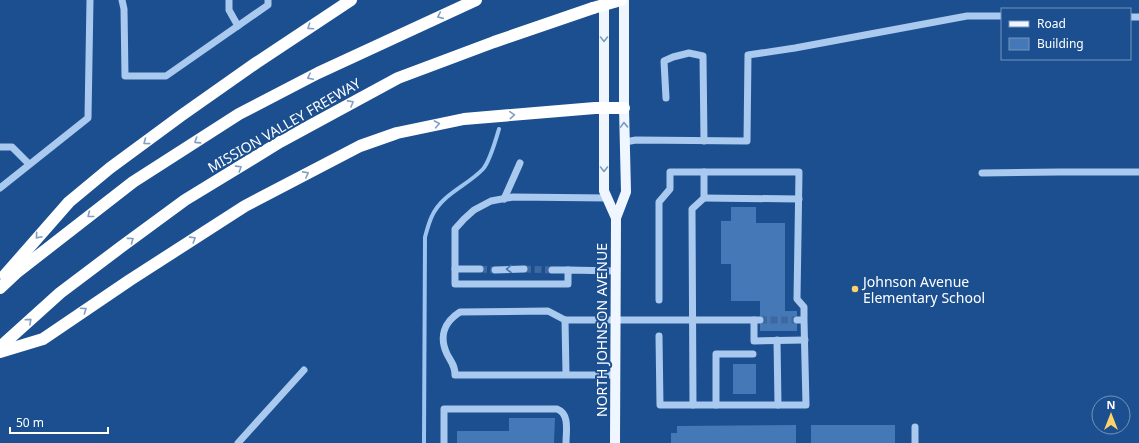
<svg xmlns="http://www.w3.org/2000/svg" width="1139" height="443" viewBox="0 0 1139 443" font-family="'Noto Sans',sans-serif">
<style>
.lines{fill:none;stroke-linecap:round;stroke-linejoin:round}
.stream{stroke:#9cc4f0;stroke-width:4}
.building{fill:#4478b7}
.minor-tunnel{stroke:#3d69a0;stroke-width:7;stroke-dasharray:7 3.5;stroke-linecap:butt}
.minor{stroke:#a9c9ee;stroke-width:7}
.major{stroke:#f0f6ff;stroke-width:10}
.highway{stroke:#fff;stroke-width:12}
.highway-bridge{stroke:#fff;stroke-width:12}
.oneway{stroke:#829ec1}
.oneway2{stroke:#7b9ac1}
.oneway3{stroke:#4674ac}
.poi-dot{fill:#ffd166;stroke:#1b4f8f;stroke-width:1.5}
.labels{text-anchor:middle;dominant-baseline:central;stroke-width:4;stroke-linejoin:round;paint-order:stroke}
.street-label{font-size:14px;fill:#fff;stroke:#1b4f8f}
.poi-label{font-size:14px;fill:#fff;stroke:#1b4f8f;text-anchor:start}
</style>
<rect width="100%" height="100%" fill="#1b4f8f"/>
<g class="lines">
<path class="stream" d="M424 443 425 237C427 230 429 222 432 216 442 194 467 186 483 169 490 161 496 139 499 129"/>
</g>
<g class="building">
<polygon points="731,207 756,207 756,223 785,223 785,311 797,311 797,331 760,331 760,301 731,301 731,264 721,264 721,221 731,221"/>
<rect x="733" y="364" width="23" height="30"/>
<polygon points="509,418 555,418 554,443 457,443 457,431 509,431"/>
<polygon points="796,425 796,443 671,443 671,433 677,433 677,426"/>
<rect x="811" y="425" width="84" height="18"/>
</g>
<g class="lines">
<g class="minor-tunnel">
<polyline points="480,269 495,270"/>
<polyline points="524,269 552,270"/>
<polyline points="760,320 797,320"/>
</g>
<g class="minor">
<polyline points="122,0 124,9 125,76 166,76 268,5 268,0"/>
<polyline points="229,0 229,10 238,26"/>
<polyline points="1130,17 1139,17"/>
<polyline points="666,98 664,61 673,57 689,53 703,56 704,141"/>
<polyline points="625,142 636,140 747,141 748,55 795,48 967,16 1002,16"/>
<polyline points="0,147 12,147 29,164"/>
<polyline points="982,173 1059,172 1139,172"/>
<polyline points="0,188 88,118 90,0"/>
<polyline points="608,198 513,197 491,201 474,210 464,219 455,229 455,284 568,284 568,270 616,271"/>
<polyline points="704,198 799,199"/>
<polyline points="504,199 520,163"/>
<polyline points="455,269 480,269"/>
<polyline points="495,270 524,269"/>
<polyline points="552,270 568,270"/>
<polyline points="659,300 659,202 670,189 670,172 704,172"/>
<polyline points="565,320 566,374"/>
<polyline points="754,320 754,341 805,340"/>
<polyline points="797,320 804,320 804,307 797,299 799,172 704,172 704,198 692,209 693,405 806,405 804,320"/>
<polyline points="659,336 660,405 693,405"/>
<polyline points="777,340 778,405"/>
<path d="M615 375H455C455 365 451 362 447 354 439 337 444 322 460 312L548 311 565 320H760"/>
<polyline points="716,405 716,354 753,354"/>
<polyline points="915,427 915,443"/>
<polyline points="238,443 304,370"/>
<path d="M444 443V409H557C570 414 566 431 566 443"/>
</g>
<g class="major">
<polyline points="604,0 604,191 616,218 615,443"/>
<polyline points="616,218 626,192 624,108 624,0"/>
</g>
<g class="highway">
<polyline points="5,275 69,202 110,168 182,115 256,63 351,0"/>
<polyline points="0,288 16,273 133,182 239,114 318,73 476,0"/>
<polyline points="0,347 60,293 121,247 185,200 280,142 398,78 494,42 593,8"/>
<polyline points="0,352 43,339 130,280 245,206 360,146 397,133 464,119 595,108 624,108"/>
</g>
<polyline class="highway-bridge" points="593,8 621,0"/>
</g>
<defs><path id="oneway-chevron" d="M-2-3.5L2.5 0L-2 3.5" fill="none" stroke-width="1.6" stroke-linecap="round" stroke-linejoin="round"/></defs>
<g class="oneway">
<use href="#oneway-chevron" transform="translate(440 16) rotate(156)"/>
<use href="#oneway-chevron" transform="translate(310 27) rotate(146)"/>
<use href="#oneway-chevron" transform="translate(310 77) rotate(153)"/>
<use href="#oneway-chevron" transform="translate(351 103) rotate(-29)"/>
<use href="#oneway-chevron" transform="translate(512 115) rotate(-4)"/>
<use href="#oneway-chevron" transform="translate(437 124) rotate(-11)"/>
<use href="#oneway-chevron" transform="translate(197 141) rotate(147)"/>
<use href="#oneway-chevron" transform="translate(146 142) rotate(143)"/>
<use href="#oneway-chevron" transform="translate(239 168) rotate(-32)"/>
<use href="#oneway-chevron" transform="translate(306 174) rotate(-28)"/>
<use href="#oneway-chevron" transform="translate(90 215) rotate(142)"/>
<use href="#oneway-chevron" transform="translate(38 236) rotate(131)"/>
<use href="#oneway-chevron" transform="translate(193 239) rotate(-32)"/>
<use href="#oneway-chevron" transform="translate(131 240) rotate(-36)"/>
<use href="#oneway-chevron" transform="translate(84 310) rotate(-34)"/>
<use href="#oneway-chevron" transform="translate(29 321) rotate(-42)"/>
</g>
<g class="oneway2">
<use href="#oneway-chevron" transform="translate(604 39) rotate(90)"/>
<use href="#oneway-chevron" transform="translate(624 125) rotate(-92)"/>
<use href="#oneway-chevron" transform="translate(604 169) rotate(90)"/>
</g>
<use class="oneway3" href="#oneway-chevron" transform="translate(509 269) rotate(179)"/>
<circle class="poi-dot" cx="855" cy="289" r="4"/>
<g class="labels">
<g class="street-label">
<text transform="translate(284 125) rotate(-30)">MISSION VALLEY FREEWAY</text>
<text transform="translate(601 330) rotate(-90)">NORTH JOHNSON AVENUE</text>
</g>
<g class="poi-label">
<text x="863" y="281">Johnson Avenue<tspan x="863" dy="16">Elementary School</tspan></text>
</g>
</g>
<rect x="1001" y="8" width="130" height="52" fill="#1b4f8f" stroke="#7695bc"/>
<rect x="1009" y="21" width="20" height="6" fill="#f0f6ff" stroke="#7695bc"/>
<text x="1037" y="28" font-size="12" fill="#ffffff">Road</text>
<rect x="1009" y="38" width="20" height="12" fill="#4478b7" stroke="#7695bc"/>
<text x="1037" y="48" font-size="12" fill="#ffffff">Building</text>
<g transform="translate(1111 415)"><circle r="19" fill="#1b4f8f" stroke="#7695bc"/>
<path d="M0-3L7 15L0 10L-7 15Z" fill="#ffd166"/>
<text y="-6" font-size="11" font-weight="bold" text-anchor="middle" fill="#ffffff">N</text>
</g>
<path d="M10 427v6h98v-6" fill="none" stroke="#ffffff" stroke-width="2"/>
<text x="16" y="427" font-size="12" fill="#ffffff" stroke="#1b4f8f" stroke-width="3" paint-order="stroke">50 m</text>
</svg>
